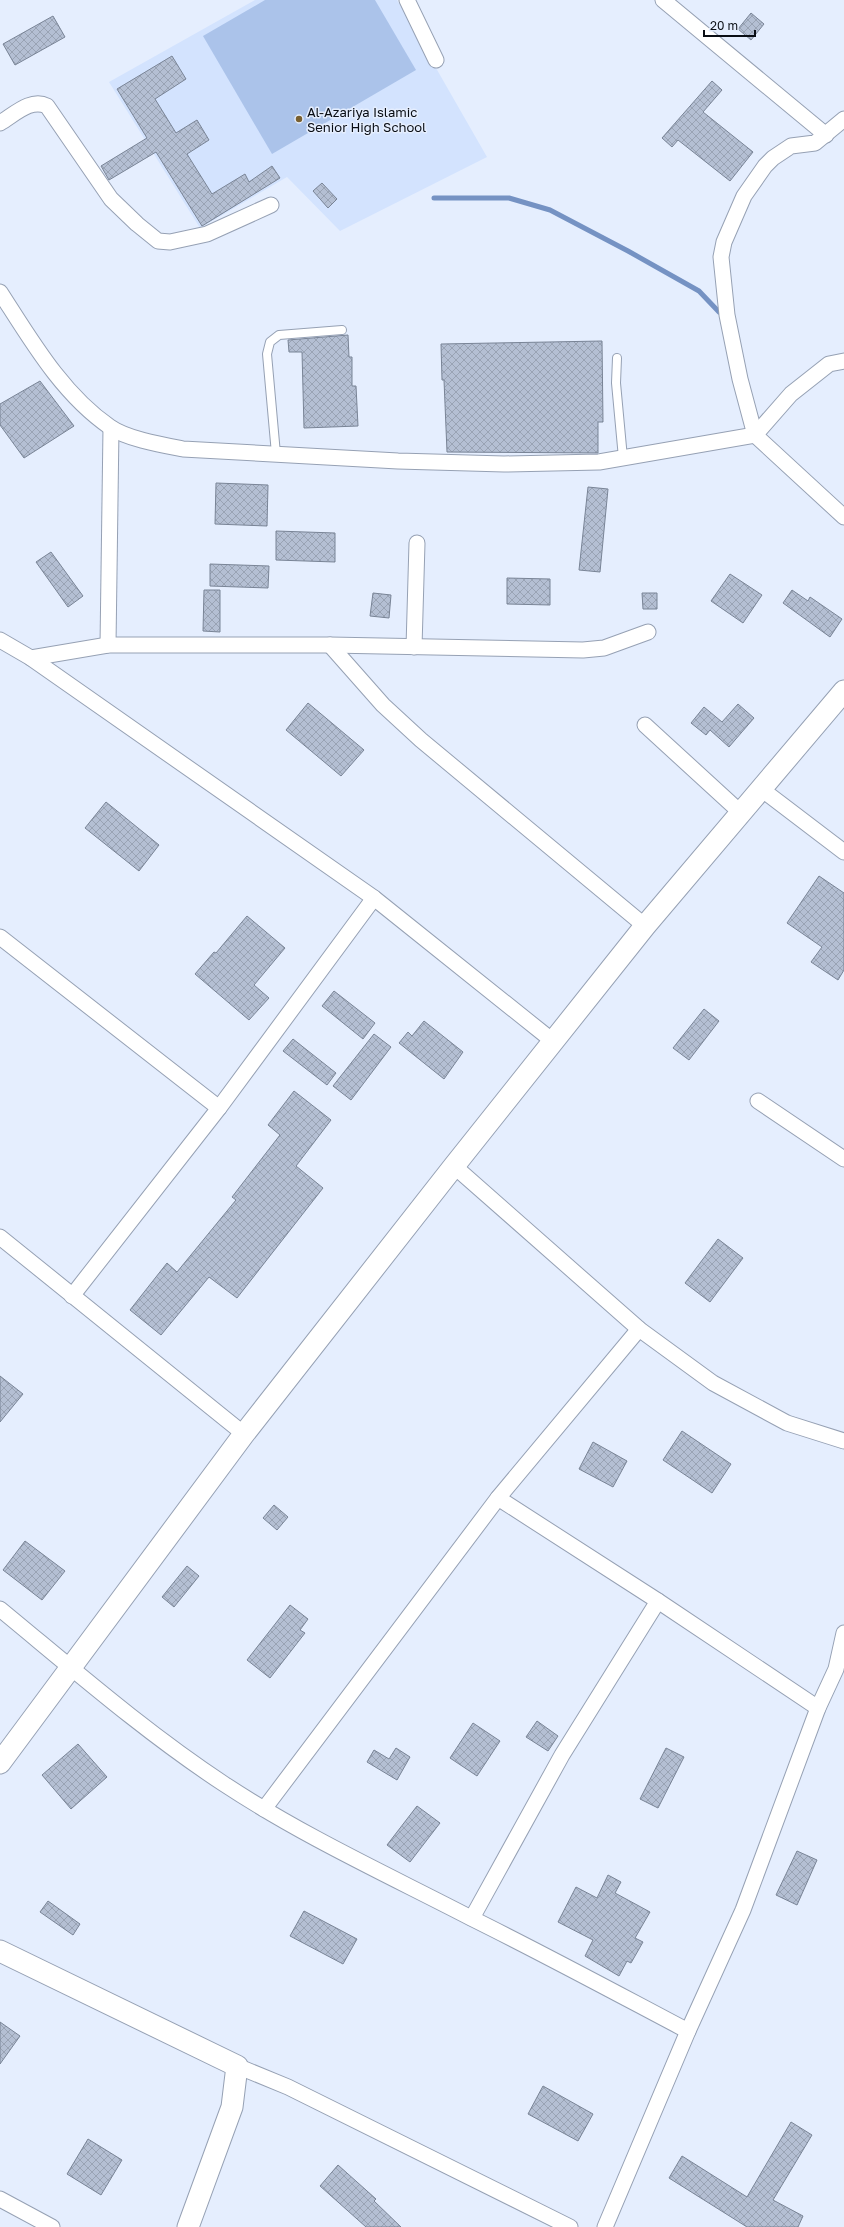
<svg xmlns="http://www.w3.org/2000/svg" width="844" height="2227" viewBox="0 0 844 2227" font-family="'Golos Text',sans-serif">
<style>
.built{fill:#d3e3fe}
.green{fill:#abc3ea}
.lines{fill:none;stroke-linecap:round;stroke-linejoin:round}
.stream{stroke:#7592c3;stroke-width:5}
.building{fill:url(#building-cross-hatch);stroke:#798496}
.lane-casing{stroke:#96a1b4;stroke-width:10}
.street-casing{stroke:#96a1b4;stroke-width:17}
.secondary-casing{stroke:#96a1b4;stroke-width:23}
.lane{stroke:#fff;stroke-width:8}
.street{stroke:#fff;stroke-width:15}
.secondary{stroke:#fff;stroke-width:21}
.poi-dot{fill:#796031;stroke:#e5eefe;stroke-width:1.5}
.labels{text-anchor:middle;dominant-baseline:central;stroke-width:3;stroke-linejoin:round;paint-order:stroke}
.poi-label{font-size:13px;fill:#090d14;stroke:#e5eefe;text-anchor:start}
</style>
<defs>
<pattern id="building-cross-hatch" width="8" height="8" patternUnits="userSpaceOnUse"><rect width="8" height="8" fill="#b4bfd3"/><path d="M0 0l8 8M0 8l8-8" fill="none" stroke="#99a3b4"/></pattern>
</defs>
<rect width="100%" height="100%" fill="#e5eefe"/>
<polygon class="built" points="255,0 397,0 487,157 340,231 287,177 200,228 109,82"/>
<polygon class="green" points="265,0 375,0 416,70 272,154 203,36"/>
<g class="lines">
<polyline class="stream" points="434,198 509,198 550,210 628,251 699,291 719,312"/>
</g>
<g class="building">
<polygon points="751,13 764,24 751,40 738,29"/>
<polygon points="53,16 65,37 15,65 3,44"/>
<polygon points="172,56 186,79 155,99 176,133 197,120 209,140 187,154 212,194 245,174 249,182 272,166 280,178 202,226 156,152 109,180 101,166 147,138 117,89"/>
<polygon points="712,81 722,90 703,112 753,152 730,181 678,140 672,147 662,138"/>
<polygon points="322,183 337,199 328,208 313,191"/>
<polygon points="348,335 349,357 352,357 352,386 356,386 358,426 304,428 302,352 289,352 288,340"/>
<polygon points="602,341 603,422 598,422 598,453 447,452 444,380 442,380 441,344"/>
<polygon points="40,381 74,426 24,458 0,425 0,404"/>
<polygon points="216,483 268,485 267,526 215,524"/>
<polygon points="588,487 608,489 600,572 579,570"/>
<polygon points="276,531 335,533 335,562 276,560"/>
<polygon points="51,552 83,596 68,607 36,562"/>
<polygon points="210,564 269,566 268,588 210,586"/>
<polygon points="730,574 762,595 743,623 711,601"/>
<polygon points="507,578 550,579 550,605 507,604"/>
<polygon points="204,590 220,590 220,632 203,631"/>
<polygon points="792,590 808,601 810,597 842,619 830,637 783,603"/>
<polygon points="373,593 391,595 389,618 370,616"/>
<polygon points="642,593 657,593 657,609 643,609"/>
<polygon points="308,703 364,750 341,776 286,730"/>
<polygon points="738,704 754,718 729,747 710,730 706,735 691,723 704,707 722,722"/>
<polygon points="106,802 159,845 139,871 85,828"/>
<polygon points="819,876 844,893 844,970 838,980 811,962 822,947 787,923"/>
<polygon points="247,916 285,948 254,985 269,998 249,1020 195,974 214,952 216,953"/>
<polygon points="334,991 375,1023 363,1039 322,1006"/>
<polygon points="704,1009 719,1021 689,1060 673,1048"/>
<polygon points="424,1021 463,1052 444,1079 399,1043 408,1032 412,1036"/>
<polygon points="374,1034 391,1047 351,1100 333,1086"/>
<polygon points="293,1039 336,1073 327,1085 283,1051"/>
<polygon points="294,1091 331,1120 296,1166 323,1188 237,1298 209,1277 161,1335 130,1310 167,1263 177,1272 236,1200 232,1197 280,1135 268,1125"/>
<polygon points="718,1239 743,1258 710,1302 685,1283"/>
<polygon points="0,1376 23,1394 0,1422"/>
<polygon points="682,1431 731,1464 712,1493 663,1460"/>
<polygon points="593,1442 627,1461 613,1487 579,1469"/>
<polygon points="274,1505 288,1517 277,1530 263,1518"/>
<polygon points="25,1541 65,1571 42,1600 3,1570"/>
<polygon points="187,1566 199,1576 174,1607 162,1597"/>
<polygon points="290,1605 308,1619 300,1630 305,1633 270,1678 247,1660"/>
<polygon points="537,1721 558,1736 548,1751 526,1737"/>
<polygon points="473,1723 500,1741 477,1776 450,1758"/>
<polygon points="78,1744 107,1777 71,1809 42,1775"/>
<polygon points="396,1748 410,1757 397,1780 367,1762 374,1750 389,1759"/>
<polygon points="666,1748 684,1757 658,1808 640,1799"/>
<polygon points="417,1806 440,1823 410,1862 387,1845"/>
<polygon points="797,1851 817,1860 797,1905 776,1895"/>
<polygon points="608,1875 621,1882 615,1893 650,1912 635,1938 643,1942 631,1963 627,1961 619,1976 585,1956 593,1940 558,1922 576,1887 597,1898"/>
<polygon points="48,1901 80,1924 73,1935 40,1912"/>
<polygon points="304,1911 357,1939 343,1964 290,1936"/>
<polygon points="0,2022 20,2036 0,2064"/>
<polygon points="543,2086 593,2114 578,2141 528,2114"/>
<polygon points="791,2122 812,2135 773,2200 803,2216 798,2227 747,2227 669,2178 682,2156 747,2197"/>
<polygon points="88,2139 122,2160 101,2195 67,2174"/>
<polygon points="338,2165 376,2199 374,2201 401,2227 366,2227 320,2186"/>
</g>
<g class="lines">
<defs>
<g id="lane">
<polyline points="617,358 616,383 623,458"/>
<polyline points="276,454 267,354 270,342 279,335 342,330"/>
</g>
<g id="street">
<polyline points="407,0 436,60"/>
<polyline points="663,0 826,135"/>
<polyline points="844,119 815,143 791,146 773,158 765,166 744,196 724,242 721,257 727,315 740,379 755,435 844,517"/>
<path d="M0 123C15 114 31 98 47 106L111 199 137 224 158 241 170 242 207 234 271 205"/>
<path d="M0 292C31 340 62 394 110 427 127 439 162 445 183 449L398 461 504 464 599 462 755 435 791 394 829 364 844 361"/>
<polyline points="0,640 31,658 374,898 554,1042"/>
<polyline points="108,645 111,428"/>
<polyline points="330,645 383,705 421,740 645,926"/>
<polyline points="414,647 417,543"/>
<polyline points="31,658 108,645 330,645 583,650 604,648 648,632"/>
<polyline points="645,725 740,812"/>
<polyline points="760,788 844,852"/>
<polyline points="0,937 219,1108"/>
<polyline points="758,1101 844,1159"/>
<polyline points="454,1166 639,1329 713,1383 787,1423 844,1441"/>
<polyline points="0,1237 244,1434"/>
<polyline points="72,1296 219,1108 374,898"/>
<polyline points="498,1498 658,1601 818,1708"/>
<path d="M0 1609C73 1669 145 1732 224 1784 303 1836 388 1875 471 1918 544 1954 616 1993 688 2031"/>
<polyline points="264,1809 498,1498 639,1329"/>
<polyline points="472,1918 562,1755 658,1601"/>
<polyline points="237,2066 288,2087 570,2227"/>
<polyline points="0,2199 52,2227"/>
<polyline points="605,2227 688,2031 743,1910 818,1708 836,1669 844,1633"/>
</g>
<g id="secondary">
<polyline points="0,1763 244,1434 454,1166 645,926 844,691"/>
<polyline points="0,1951 237,2066 232,2107 188,2227"/>
</g>
</defs>
<use href="#lane" class="lane-casing"/>
<use href="#street" class="street-casing"/>
<use href="#secondary" class="secondary-casing"/>
<use href="#lane" class="lane"/>
<use href="#street" class="street"/>
<use href="#secondary" class="secondary"/>
</g>
<circle class="poi-dot" cx="299" cy="119" r="4"/>
<g class="labels">
<g class="poi-label">
<text x="307" y="112">Al-Azariya Islamic<tspan x="307" dy="15">Senior High School</tspan></text>
</g>
</g>
<path d="M704 30v6h51v-6" fill="none" stroke="#090d14" stroke-width="2"/>
<text x="710" y="30" font-size="12" fill="#090d14" stroke="#e5eefe" stroke-width="3" paint-order="stroke">20 m</text>
</svg>
